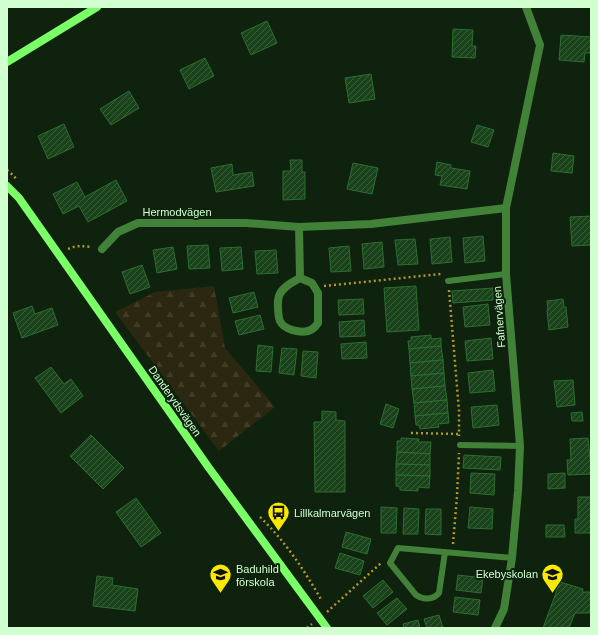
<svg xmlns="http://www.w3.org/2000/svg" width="598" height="635" viewBox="0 0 598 635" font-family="Arial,sans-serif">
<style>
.forest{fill:url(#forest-firs)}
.building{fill:url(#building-hatch);stroke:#2c6f2e}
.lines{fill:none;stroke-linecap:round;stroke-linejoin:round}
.path{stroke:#b4952e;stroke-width:2.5;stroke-dasharray:2 3;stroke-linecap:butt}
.lane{stroke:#428138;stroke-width:6}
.street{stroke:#428138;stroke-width:8}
.secondary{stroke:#7bff66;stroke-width:8}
.labels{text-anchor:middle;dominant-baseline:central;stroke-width:4;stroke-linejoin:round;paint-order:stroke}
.street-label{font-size:11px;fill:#d1ffcf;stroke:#0e220e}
.poi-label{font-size:11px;fill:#d1ffcf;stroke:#0e220e;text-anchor:start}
</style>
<defs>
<pattern id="forest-firs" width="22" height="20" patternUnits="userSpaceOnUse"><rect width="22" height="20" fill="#2c2711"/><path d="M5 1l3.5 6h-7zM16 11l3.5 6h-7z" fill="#403d27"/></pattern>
<pattern id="building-hatch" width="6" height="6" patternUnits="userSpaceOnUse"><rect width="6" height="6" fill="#1a431b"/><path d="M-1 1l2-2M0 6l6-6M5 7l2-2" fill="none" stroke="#3a5f3b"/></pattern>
</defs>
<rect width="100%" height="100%" fill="#0e220e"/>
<polygon class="forest" points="214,286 225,348 275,407 219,451 115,312 155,292"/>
<g class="building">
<polygon points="267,21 277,43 251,55 241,33"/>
<polygon points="453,29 473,30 472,46 476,46 475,58 452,57"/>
<polygon points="561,35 591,37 591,53 585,53 584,62 559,60"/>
<polygon points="205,58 214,76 189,89 180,70"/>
<polygon points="371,74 375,99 349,103 345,78"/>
<polygon points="129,91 139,108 111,125 100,109"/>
<polygon points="64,124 74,147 48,159 38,136"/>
<polygon points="477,125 494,130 488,147 471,142"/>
<polygon points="553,153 574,156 572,173 551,171"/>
<polygon points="290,160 302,160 302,172 305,172 305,199 283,200 283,171 291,171"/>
<polygon points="437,162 451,165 451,168 470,171 467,189 440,185 442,176 435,175"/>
<polygon points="353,163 378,168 372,194 347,189"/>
<polygon points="232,164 233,175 252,172 254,186 216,192 211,168"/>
<polygon points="116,180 127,201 88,222 79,206 63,214 53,194 77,182 85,197"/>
<polygon points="591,216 591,245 572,246 570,217"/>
<polygon points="483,236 485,261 465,263 463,238"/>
<polygon points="450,237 452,262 432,264 430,239"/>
<polygon points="415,239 418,264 398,265 395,240"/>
<polygon points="382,242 384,267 364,269 362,244"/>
<polygon points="208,245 210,268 189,269 187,246"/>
<polygon points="349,246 351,271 331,272 329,248"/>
<polygon points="173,247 177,269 157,273 153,250"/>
<polygon points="241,247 243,269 222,271 220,248"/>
<polygon points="276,250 278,273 257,274 255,251"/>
<polygon points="142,265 150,287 130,294 122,272"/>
<polygon points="416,286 419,330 387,332 384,288"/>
<polygon points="493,288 493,300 453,303 452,291"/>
<polygon points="254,292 258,307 233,313 229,298"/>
<polygon points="363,299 364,314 339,315 338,300"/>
<polygon points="563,299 564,307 566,307 568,327 549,330 547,310 548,310 547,301"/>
<polygon points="488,304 490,325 465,327 463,307"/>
<polygon points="32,306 35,314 52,308 58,325 22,338 13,313"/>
<polygon points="260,315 264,329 239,335 235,321"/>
<polygon points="364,320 365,336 340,337 339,322"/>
<polygon points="431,335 431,339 441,338 441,346 409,349 408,341 411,341 411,337"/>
<polygon points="491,338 493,359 467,361 465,341"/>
<polygon points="366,342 367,358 342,359 341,344"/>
<polygon points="258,345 273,347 271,372 256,371"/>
<polygon points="441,346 443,360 410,363 409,349"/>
<polygon points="282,348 297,349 294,375 279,373"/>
<polygon points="303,351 318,352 316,378 301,376"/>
<polygon points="443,360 444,373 411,376 410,363"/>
<polygon points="51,367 64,384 71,379 83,396 61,413 35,378"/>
<polygon points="493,370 495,391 470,393 468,373"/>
<polygon points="444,373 445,386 412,389 411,376"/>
<polygon points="573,380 575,405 557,407 554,381"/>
<polygon points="445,386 447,400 414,403 412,389"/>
<polygon points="447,400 448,413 415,416 414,403"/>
<polygon points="386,404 399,409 393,428 380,424"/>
<polygon points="497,405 499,425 473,428 471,407"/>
<polygon points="322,411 336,412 336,420 345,421 345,492 315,492 314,422 322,422"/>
<polygon points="582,412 583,421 572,421 571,413"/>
<polygon points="448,413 449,423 438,424 439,427 420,429 419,425 416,425 415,416"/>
<polygon points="91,435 124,468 103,489 70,456"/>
<polygon points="401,438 419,439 418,442 431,442 430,454 397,452 397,441 401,441"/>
<polygon points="588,438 590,459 591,459 591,474 568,475 567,460 571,460 570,439"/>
<polygon points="397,452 430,454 430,465 396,464"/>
<polygon points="464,455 501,457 500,470 463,468"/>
<polygon points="396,464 430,465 430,476 396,475"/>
<polygon points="471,473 495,474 494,495 470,493"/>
<polygon points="565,473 565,488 548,489 548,474"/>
<polygon points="396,475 430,476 429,488 418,487 418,491 400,490 400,487 396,486"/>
<polygon points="578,497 591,497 591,533 575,533 575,519 578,519"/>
<polygon points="136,498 161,533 141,547 116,512"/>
<polygon points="381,507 397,508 396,533 381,533"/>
<polygon points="470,507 493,509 492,529 468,528"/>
<polygon points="404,508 419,509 418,534 403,534"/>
<polygon points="426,509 441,509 441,535 425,534"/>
<polygon points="546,525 564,525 565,537 546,537"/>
<polygon points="346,532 371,539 367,554 342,547"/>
<polygon points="340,553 364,561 360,575 335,568"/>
<polygon points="458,575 483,578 481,593 456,590"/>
<polygon points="97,576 113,578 112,585 138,589 135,611 93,606"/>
<polygon points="383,580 393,592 373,608 363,596"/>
<polygon points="560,582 583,589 582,592 591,592 591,613 575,613 569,628 543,628"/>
<polygon points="455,597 480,600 478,615 453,612"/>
<polygon points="397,598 407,609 387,625 377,613"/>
<polygon points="439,615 443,628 427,628 424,619"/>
<polygon points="418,620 420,628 404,628 403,624"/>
</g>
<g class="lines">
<g class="path">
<polyline points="7,170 14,176 16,179"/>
<path d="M68 249C76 245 83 246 92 247"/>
<polyline points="324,286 441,274"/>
<polyline points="449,290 459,411 459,436"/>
<polyline points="411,433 459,434"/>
<path d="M260 517C286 542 304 570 322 601"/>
<polyline points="453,544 457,496 459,453"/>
<polyline points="327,612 381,563"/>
<polyline points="307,628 312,624"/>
</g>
<g class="lane">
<polyline points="448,281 506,274"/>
<polyline points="460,445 520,446"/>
<path d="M445 552 439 593C433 600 423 600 416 595L390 563 398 548 512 558"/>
</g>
<g class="street">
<path d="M299 227 300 278C293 282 282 287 279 296 277 301 278 316 280 321 284 330 300 333 308 331 312 330 316 326 318 323V293L312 283 300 278"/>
<polyline points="102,249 118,232 138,223 246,223 299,227 371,224 506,208"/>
<polyline points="495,628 504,609 512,558 518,491 520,446 506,274 506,208 540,45 526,7"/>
</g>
<g class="secondary">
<polyline points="7,62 97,7"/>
<polyline points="7,186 19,198 209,468 327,628"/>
</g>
</g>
<defs>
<symbol id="bus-pin" viewBox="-11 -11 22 30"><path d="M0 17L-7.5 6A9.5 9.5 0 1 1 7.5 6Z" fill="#f9e900" stroke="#0e220e"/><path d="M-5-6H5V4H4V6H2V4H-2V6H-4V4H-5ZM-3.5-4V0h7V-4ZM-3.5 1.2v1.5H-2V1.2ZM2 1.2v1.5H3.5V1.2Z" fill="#111"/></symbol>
<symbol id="school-pin" viewBox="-11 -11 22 30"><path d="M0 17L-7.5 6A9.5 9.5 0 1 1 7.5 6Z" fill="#f9e900" stroke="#0e220e"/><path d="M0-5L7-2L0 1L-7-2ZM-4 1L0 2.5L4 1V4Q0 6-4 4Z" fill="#111"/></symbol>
</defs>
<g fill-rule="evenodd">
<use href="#bus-pin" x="266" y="500" width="25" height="34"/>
<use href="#school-pin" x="540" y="562" width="25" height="34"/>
<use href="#school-pin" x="208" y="562" width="25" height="34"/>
</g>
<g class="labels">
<g class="street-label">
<text x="177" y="212">Hermodvägen</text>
<text transform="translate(499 317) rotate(-94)">Fafnervägen</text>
<text transform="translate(175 401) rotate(55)">Danderydsvägen</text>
</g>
<g class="poi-label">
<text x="294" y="513">Lillkalmarvägen</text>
<text x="236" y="569">Baduhild<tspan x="236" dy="13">förskola</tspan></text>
<text x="538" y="574" text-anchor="end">Ekebyskolan</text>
</g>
</g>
<rect width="598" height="635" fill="none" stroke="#d1ffcf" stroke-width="16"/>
</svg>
